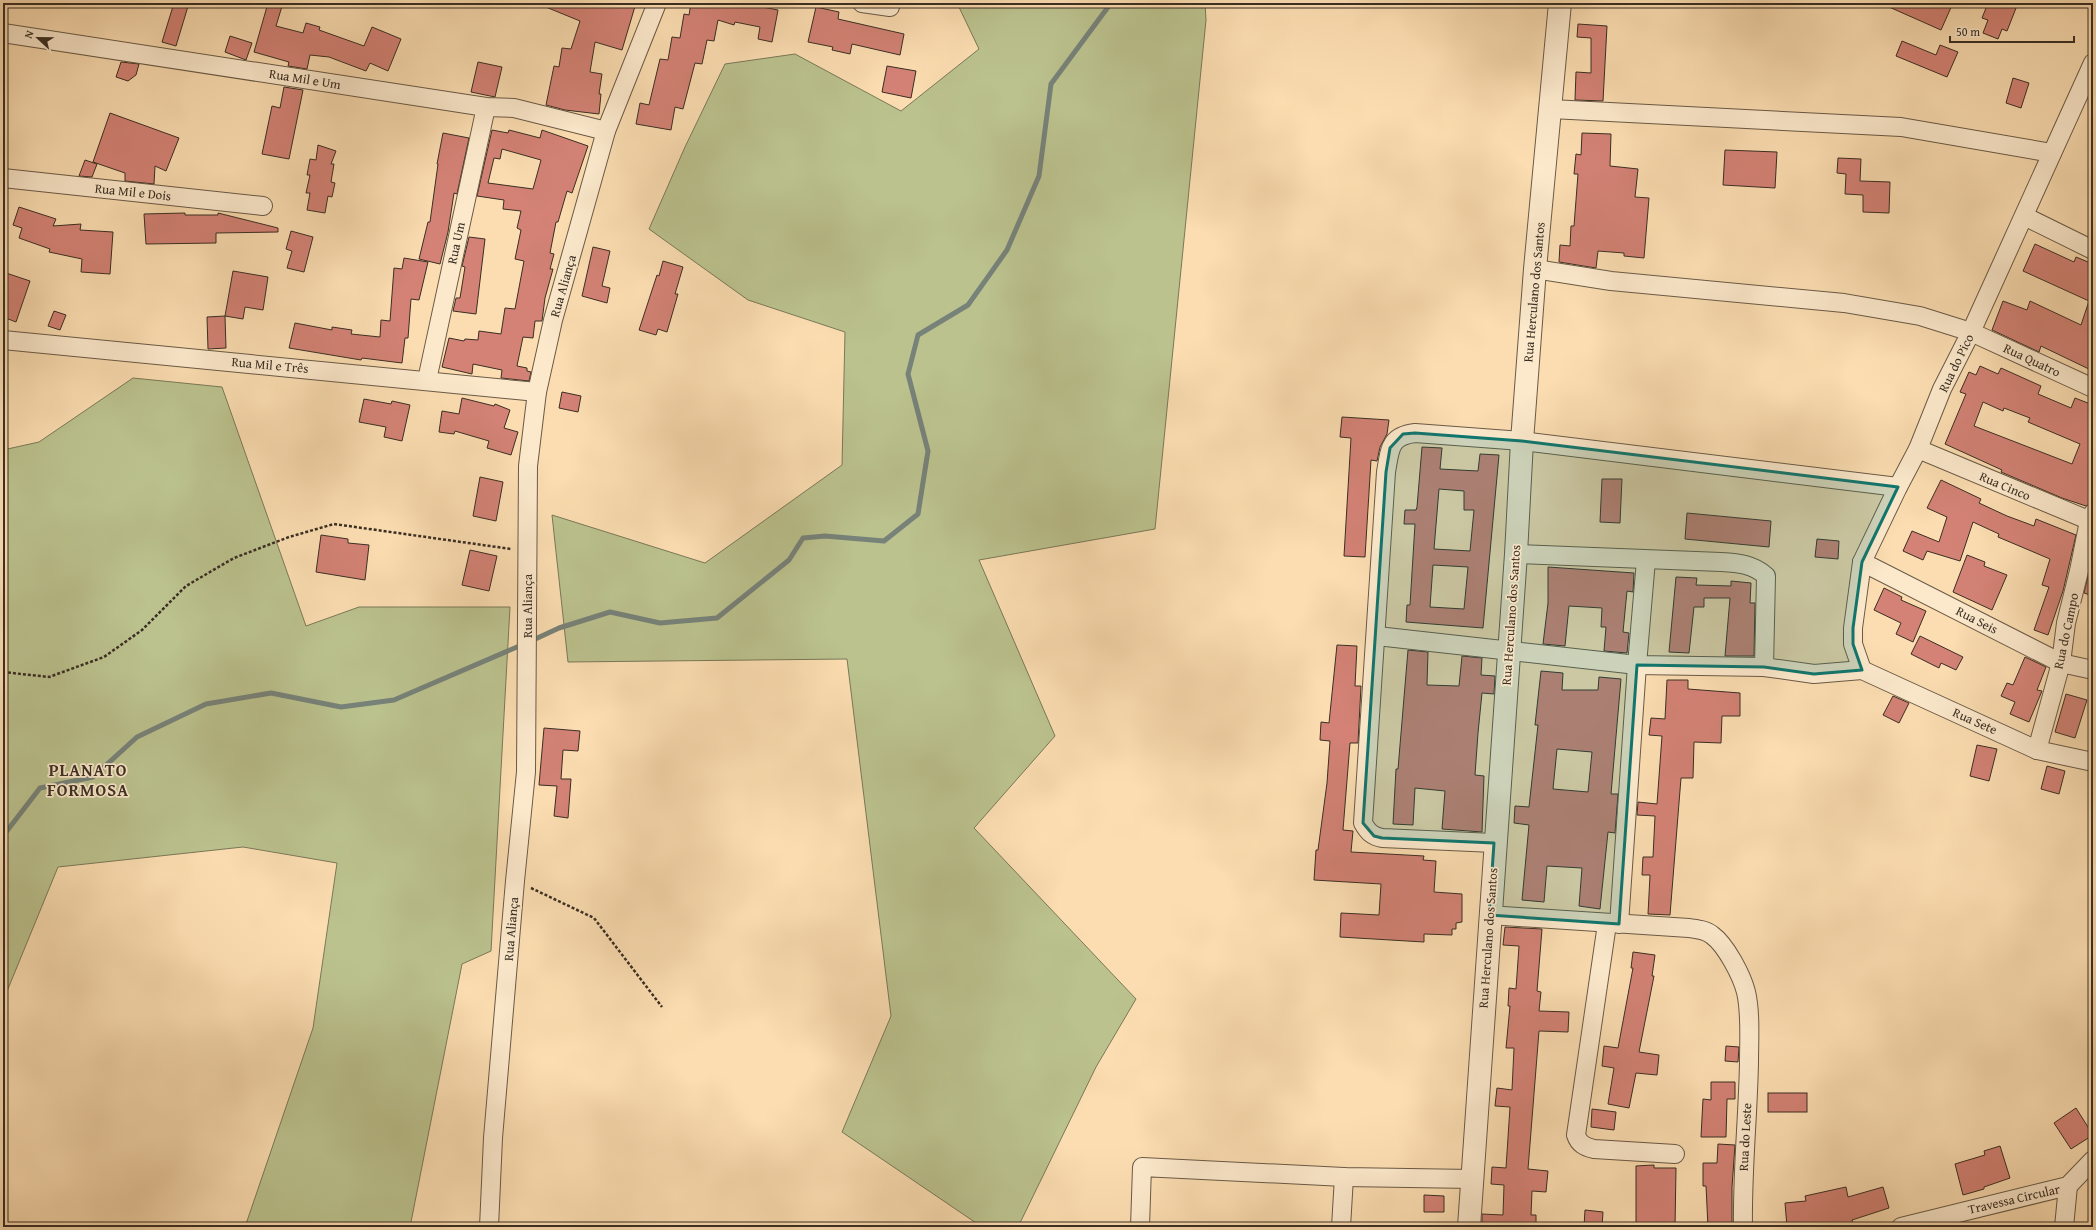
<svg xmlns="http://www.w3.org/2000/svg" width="2096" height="1230" viewBox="0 0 2096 1230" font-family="'Gentium Book Plus',serif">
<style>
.green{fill:#bbc28e;stroke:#7a7858}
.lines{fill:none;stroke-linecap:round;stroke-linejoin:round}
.stream{stroke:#778279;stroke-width:5}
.building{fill:#d38275;stroke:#3a2e23;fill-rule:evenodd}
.minor-casing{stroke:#6a5a46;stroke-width:20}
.tertiary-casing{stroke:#6a5a46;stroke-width:24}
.path{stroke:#3a2e23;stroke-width:2.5;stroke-dasharray:3 2;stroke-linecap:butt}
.minor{stroke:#fce9cc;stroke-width:18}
.tertiary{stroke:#fce9cc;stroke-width:22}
.marked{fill:#0f766e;fill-opacity:0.2;stroke:#0f766e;stroke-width:3;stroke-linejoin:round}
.labels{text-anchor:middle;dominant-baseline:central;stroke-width:3.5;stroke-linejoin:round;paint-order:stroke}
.street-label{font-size:13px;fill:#3a2e23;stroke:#fce9cc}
.district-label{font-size:17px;font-weight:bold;letter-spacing:1px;fill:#3a2e23;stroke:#fce9cc}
</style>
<rect width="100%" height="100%" fill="#fbddb1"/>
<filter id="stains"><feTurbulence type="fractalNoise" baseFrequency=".005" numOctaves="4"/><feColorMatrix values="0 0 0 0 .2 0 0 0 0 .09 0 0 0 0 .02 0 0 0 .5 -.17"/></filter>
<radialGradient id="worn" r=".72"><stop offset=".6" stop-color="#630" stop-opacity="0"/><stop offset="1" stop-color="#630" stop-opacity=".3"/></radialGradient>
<g class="green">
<polygon points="957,3 1205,3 1206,20 1155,529 979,560 1055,736 974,828 1136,999 1096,1067 1018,1227 982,1227 842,1132 891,1016 847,659 568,662 552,515 705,563 842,465 845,332 748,300 649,229 685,147 725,64 795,54 901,111 979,49"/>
<polygon points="133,378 222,387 306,626 359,607 510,607 491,951 462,964 410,1227 245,1227 313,1028 337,863 243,847 58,867 3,1001 3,450 39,442"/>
</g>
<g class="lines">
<g class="stream">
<polyline points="531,641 559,628 610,612 660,623 717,618 789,560 803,538 825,536 884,541 918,514 928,451 908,374 918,335 968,305 1007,250 1039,176 1051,84 1111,3"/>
<polyline points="3,836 40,788 93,777 137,737 206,704 271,693 341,707 394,700 524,644"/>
</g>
</g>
<g class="building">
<polygon points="174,3 189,3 176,46 162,42"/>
<polygon points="268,3 283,3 276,26 303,33 306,23 320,27 319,30 364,46 372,27 401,39 388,71 370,63 366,71 329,57 310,55 307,69 288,66 289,62 254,52"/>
<polygon points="536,3 636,3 622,50 595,42 590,72 602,74 599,94 601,94 599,114 565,110 546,105 554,66 559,67 562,48 571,49 580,21"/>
<polygon points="691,3 742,3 778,10 772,42 758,39 760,27 735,22 734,25 718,20 714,41 707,40 702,64 695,63 683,109 675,107 671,130 636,124 640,103 649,105 660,59 668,60 672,37 680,38 684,14 689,15"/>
<polygon points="1880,3 1953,3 1941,30"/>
<polygon points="1988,3 2018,3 2007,31 2002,29 1998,39 1983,33 1988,20 1982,18"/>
<polygon points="816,7 839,12 838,19 904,34 900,55 852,44 850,54 832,50 833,47 808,42"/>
<polygon points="1578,24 1607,26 1603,101 1575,100 1576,72 1591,73 1591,38 1577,37"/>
<polygon points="230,36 252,43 246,60 225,52"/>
<polygon points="1902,41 1936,55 1940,45 1958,52 1947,77 1896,56"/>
<polygon points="121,62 139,64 136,75 128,81 116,77"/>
<polygon points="478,62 502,67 495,97 471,92"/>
<polygon points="887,66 916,71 911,98 882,92"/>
<polygon points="2013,78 2029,83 2021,108 2006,103"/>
<polygon points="284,87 303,90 289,159 262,154 272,106 280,108"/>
<polygon points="110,113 179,138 166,171 155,166 154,184 125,181 125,173 93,162"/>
<path d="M492 130 508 133 509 130 540 138 542 130 588 146 572 193 567 191 558 222H556L550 253 554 254 550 269H553L545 298 542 321H535L533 338 523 337 517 366 527 368V371L531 372 529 381 501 378 502 370 473 364 472 374 442 367 449 338 464 341 465 339 478 340 479 331 501 334 505 308 515 309 524 261 515 259 521 230 517 228 521 211 503 209 504 200 477 196ZM502 149 541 160 533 189 488 183 494 158 500 159Z"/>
<polygon points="443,133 469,138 457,194 454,193 448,232 440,264 419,259 428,222 430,222 438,164 437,164"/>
<polygon points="1582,133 1611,134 1610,166 1638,169 1635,197 1649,198 1644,258 1624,256 1624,253 1598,251 1596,268 1559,262 1560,245 1570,246 1571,226 1574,226 1578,174 1574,174 1576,154 1581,155"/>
<polygon points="318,145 336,151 331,164 334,164 331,182 335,183 332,197 328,196 325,213 307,210 310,193 306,193 310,175 307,175 310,159 316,160"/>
<polygon points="1725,150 1777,152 1775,188 1723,185"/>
<polygon points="1838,158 1861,159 1860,181 1890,182 1889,213 1863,212 1863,195 1845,194 1846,174 1837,173"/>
<polygon points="85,160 97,164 92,177 79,176"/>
<polygon points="19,207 56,219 53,226 81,224 80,230 113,232 110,274 81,272 82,259 49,252 50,249 19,238 22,228 13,225"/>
<polygon points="185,213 185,215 218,215 218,213 278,228 278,232 216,233 216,243 146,244 144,214"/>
<polygon points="291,231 313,237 304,272 287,268 292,251 286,249"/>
<polygon points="469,237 485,239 476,314 453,311 456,298 460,298 465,267 462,266"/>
<polygon points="2035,244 2074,262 2076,257 2093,264 2093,371 2041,346 2039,352 1992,330 2003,301 2027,310 2030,301 2081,325 2089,301 2023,271"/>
<polygon points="593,247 610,251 602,286 610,288 607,303 582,296"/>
<polygon points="404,258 428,262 419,300 411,299 408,338 405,338 402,363 362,358 361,360 289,348 295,323 332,330 332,327 352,330 351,334 380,337 381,320 390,321 394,268 402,269"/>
<polygon points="663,261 683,267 675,294 678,294 667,332 658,329 656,335 639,330 657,275 659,276"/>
<polygon points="233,271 268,277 263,310 245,307 243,319 225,316"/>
<polygon points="3,272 30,281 16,322 3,317"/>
<polygon points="54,311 66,315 60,330 48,326"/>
<polygon points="225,316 226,348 208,349 207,317"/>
<path d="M1980 366 1998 374 2001 368 2041 386 2038 394 2071 408 2075 398 2093 405V503L2086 506 2062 498 2001 472 2002 470 1945 444 1966 394 1960 392 1969 372 1976 375ZM1983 402 2003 411 2004 408 2030 418 2028 422 2080 444 2072 464 1974 426Z"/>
<polygon points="562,392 581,396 578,412 559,408"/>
<polygon points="462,398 494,406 495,404 510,410 504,428 518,432 511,455 487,448 489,441 455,431 454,434 439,432 442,411 459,414"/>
<polygon points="364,399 391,404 392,401 410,405 402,441 384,437 386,427 359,422"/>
<polygon points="1342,417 1389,420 1387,434 1380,447 1377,461 1371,460 1365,557 1344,556 1351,438 1340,437"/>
<path d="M1422 447 1442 448 1440 469 1478 471 1480 454 1499 455 1483 628 1406 622 1407 605H1410L1415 524H1404L1405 510H1416L1417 507ZM1439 489 1464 491V510H1474L1470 551 1434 549ZM1433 565 1468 567 1464 609 1430 607Z"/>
<polygon points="480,477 503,482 496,521 473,516"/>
<polygon points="1602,479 1622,479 1620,523 1600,522"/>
<polygon points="1941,480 1981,499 1979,503 2007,516 2034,526 2036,519 2076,535 2063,591 2048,635 2034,630 2049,587 2042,585 2050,559 1998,537 1999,534 1973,522 1960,561 1927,551 1923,560 1903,551 1912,531 1939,542 1947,517 1927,508"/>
<polygon points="1687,513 1771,521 1769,547 1685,539"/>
<polygon points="321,535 348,539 348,543 369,545 365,580 316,572"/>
<polygon points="1817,539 1839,541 1838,559 1815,557"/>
<polygon points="470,550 497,556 489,591 462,585"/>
<polygon points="1967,555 1985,562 1984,566 2007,575 1992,610 1953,592"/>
<polygon points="2093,555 2093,596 2084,593"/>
<polygon points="1548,567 1634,573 1633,592 1627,591 1623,632 1629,633 1627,653 1604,651 1606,627 1601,627 1602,608 1569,606 1565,646 1543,644 1548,603"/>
<polygon points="1676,577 1697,578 1696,585 1731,586 1731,581 1751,583 1750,603 1755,603 1754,656 1725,656 1730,598 1704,598 1704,607 1694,607 1689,653 1669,652"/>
<polygon points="1884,588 1902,597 1901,600 1926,611 1913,642 1896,634 1901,623 1874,610"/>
<polygon points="1920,636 1963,657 1956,670 1941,663 1939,668 1911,654"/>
<polygon points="1337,645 1357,646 1355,686 1361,686 1358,743 1350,743 1343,830 1353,831 1351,852 1424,856 1423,860 1436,861 1434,892 1462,894 1462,922 1456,923 1456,929 1452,929 1452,935 1424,934 1424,942 1340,937 1341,913 1379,915 1381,884 1314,880 1316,850 1318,850 1327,783 1330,741 1320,740 1321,722 1329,723"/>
<polygon points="1408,650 1428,652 1427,685 1459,686 1462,656 1482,658 1481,675 1495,676 1494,694 1482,693 1478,733 1475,775 1484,776 1482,832 1442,829 1445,791 1415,788 1413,825 1393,824 1396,769 1398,769"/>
<polygon points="2025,657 2046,667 2037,690 2042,691 2029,722 2010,714 2015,702 2001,696 2007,683 2013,685"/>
<path d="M1541 671 1563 673 1562 690H1598L1599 677 1621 679 1611 794H1618L1615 833 1608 832 1600 909 1579 906 1582 868 1547 866 1544 902 1522 900 1529 825 1514 823 1515 806 1529 807 1538 725H1535ZM1557 749 1592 752 1588 792 1553 789Z"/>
<polygon points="1667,680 1688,680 1688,689 1740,693 1740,716 1722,716 1721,743 1694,742 1693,778 1681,778 1670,915 1648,914 1650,875 1642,875 1643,857 1653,857 1655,816 1637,815 1638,802 1657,804 1662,736 1649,735 1651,718 1665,719"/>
<polygon points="2066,694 2087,700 2075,738 2055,732"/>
<polygon points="1893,696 1909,703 1899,723 1883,715"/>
<polygon points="544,728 580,731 578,751 563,750 561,779 571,779 568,818 554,816 557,786 539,785"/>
<polygon points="1977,745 1997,749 1989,781 1970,776"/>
<polygon points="2047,766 2065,771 2059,794 2041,789"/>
<polygon points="1505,927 1542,929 1537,991 1541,992 1539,1011 1569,1012 1568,1032 1539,1031 1528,1169 1548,1171 1546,1192 1532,1191 1531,1215 1536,1215 1536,1227 1482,1227 1482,1214 1503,1215 1504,1185 1491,1184 1492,1167 1506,1168 1510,1107 1495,1106 1497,1088 1512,1090 1514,1048 1506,1048 1510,1006 1508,1006 1509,988 1516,989 1519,946 1503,945"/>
<polygon points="1633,952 1655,955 1652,976 1654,976 1639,1052 1659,1055 1657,1075 1636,1073 1629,1108 1608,1104 1614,1068 1602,1066 1604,1046 1618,1048 1633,968 1631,968"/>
<polygon points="1726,1046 1739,1047 1738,1062 1725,1061"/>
<polygon points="1711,1082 1735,1082 1735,1099 1727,1099 1726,1137 1701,1137 1703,1099 1711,1100"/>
<rect x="1768" y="1093" width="39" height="19"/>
<polygon points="2076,1108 2093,1135 2071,1149 2054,1123"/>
<polygon points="1592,1109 1616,1112 1614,1130 1591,1127"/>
<polygon points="1718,1144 1735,1145 1732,1187 1732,1227 1708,1227 1706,1186 1703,1186 1703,1163 1717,1163"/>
<polygon points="2000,1146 2010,1178 1984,1187 1984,1189 1963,1195 1955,1164 1985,1155 1984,1151"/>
<polygon points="1654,1165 1654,1168 1676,1168 1675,1227 1636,1227 1636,1166"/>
<polygon points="1846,1187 1848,1197 1883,1187 1889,1208 1852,1220 1853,1224 1836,1227 1787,1227 1785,1203 1806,1201 1805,1196"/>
<polygon points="1424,1195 1444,1196 1444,1212 1424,1212"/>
<polygon points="1585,1210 1603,1212 1602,1227 1584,1227"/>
</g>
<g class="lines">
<defs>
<g id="minor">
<polyline points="862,3 890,7"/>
<polyline points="3,33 486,107 514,108 606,131"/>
<polyline points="1551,109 1901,127 2052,153"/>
<polyline points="3,178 263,206"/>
<polyline points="2024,216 2093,250"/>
<polyline points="1535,269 1611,281 1844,303 1920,316 1971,332 2093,388"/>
<polyline points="3,340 537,392"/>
<polyline points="427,380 486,107"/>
<polyline points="1918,449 2093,522"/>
<path d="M1516 554 1721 562C1738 563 1753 564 1766 576L1764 667 1814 674 1862 670 2037 750 2093 762"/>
<polyline points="1862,562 2061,663 2093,670"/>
<polyline points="1377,636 1637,665 1764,667"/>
<polyline points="1862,670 1853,644 1853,628 1862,562 1898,487 1918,449 1942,389 1971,332 2093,63"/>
<polyline points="2037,750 2061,663 2066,623 2079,571 2089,521 2093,513"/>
<path d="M1494 843 1382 838C1372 836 1368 832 1363 823L1386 472C1390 450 1389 436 1415 433L1522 441 1898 487"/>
<path d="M1489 915 1689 928C1697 929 1706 930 1712 935 1726 945 1742 976 1746 992 1751 1013 1749 1041 1749 1062 1748 1117 1742 1172 1743 1227"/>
<path d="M1607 924 1576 1135C1579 1144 1585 1147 1594 1149L1675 1154"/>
<polyline points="1619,924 1637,665 1646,560"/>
<polyline points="489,1227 493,1138 515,881 526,772 528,466 537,392 553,320 606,131 657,3"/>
<polyline points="1140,1227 1142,1167 1344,1177 1473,1179"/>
<polyline points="1341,1227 1344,1177"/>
<polyline points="1901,1227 2068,1186 2093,1160"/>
<polyline points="2064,1227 2068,1186"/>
</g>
<polyline id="tertiary" points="1469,1227 1516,554 1522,441 1535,269 1560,3"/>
</defs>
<use href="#minor" class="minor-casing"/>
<use href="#tertiary" class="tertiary-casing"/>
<g class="path">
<polyline points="3,672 49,677 104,657 142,630 186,586 234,558 289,537 334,524 511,549"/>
<polyline points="531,888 594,918 662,1007"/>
</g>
<use href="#minor" class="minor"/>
<use href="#tertiary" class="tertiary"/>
</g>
<path class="marked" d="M1415 433 1522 441 1898 487 1862 562 1853 628V644L1862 670 1814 674 1764 667 1637 665 1619 924 1489 915 1494 843 1382 838 1374 836 1363 823 1386 472 1390 448 1403 434Z"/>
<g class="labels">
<g class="street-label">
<text transform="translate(305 79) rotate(9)">Rua Mil e Um</text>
<text transform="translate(133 192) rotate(6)">Rua Mil e Dois</text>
<text transform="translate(456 243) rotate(-78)">Rua Um</text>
<text transform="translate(563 286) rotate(-74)">Rua Aliança</text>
<text transform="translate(1534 292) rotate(-85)">Rua Herculano dos Santos</text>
<text transform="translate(2032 360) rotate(25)">Rua Quatro</text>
<text transform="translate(1956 363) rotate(-64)">Rua do Pico</text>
<text transform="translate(270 365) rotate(5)">Rua Mil e Três</text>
<text transform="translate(2005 486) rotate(23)">Rua Cinco</text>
<text transform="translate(527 606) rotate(-90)">Rua Aliança</text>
<text transform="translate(1511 615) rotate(-86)">Rua Herculano dos Santos</text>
<text transform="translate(1977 620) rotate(27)">Rua Seis</text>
<text transform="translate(2066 631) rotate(-78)">Rua do Campo</text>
<text transform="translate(1975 721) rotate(24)">Rua Sete</text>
<text transform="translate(511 929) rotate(-85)">Rua Aliança</text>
<text transform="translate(1488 938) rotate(-86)">Rua Herculano dos Santos</text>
<text transform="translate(1745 1137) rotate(-87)">Rua do Leste</text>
<text transform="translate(2014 1199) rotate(-13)">Travessa Circular</text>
</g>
<g class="district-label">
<text x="88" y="769">PLANATO<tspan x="88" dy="20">FORMOSA</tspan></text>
</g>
</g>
<rect width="2096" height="1230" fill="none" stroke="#fbddb1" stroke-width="16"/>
<rect x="4" y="4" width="2088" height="1222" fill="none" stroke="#3a2e23" stroke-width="2"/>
<rect x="8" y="8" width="2080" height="1214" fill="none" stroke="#3a2e23"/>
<g transform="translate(38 38) rotate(292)" stroke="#fce9cc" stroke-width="3" paint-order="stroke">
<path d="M0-3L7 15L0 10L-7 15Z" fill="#3a2e23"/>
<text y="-6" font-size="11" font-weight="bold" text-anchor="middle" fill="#3a2e23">N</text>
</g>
<path d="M1950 36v6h124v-6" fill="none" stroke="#3a2e23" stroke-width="2"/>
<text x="1956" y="36" font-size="12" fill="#3a2e23" stroke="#fce9cc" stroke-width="3" paint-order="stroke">50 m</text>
<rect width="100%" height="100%" filter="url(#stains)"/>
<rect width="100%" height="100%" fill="url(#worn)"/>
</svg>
